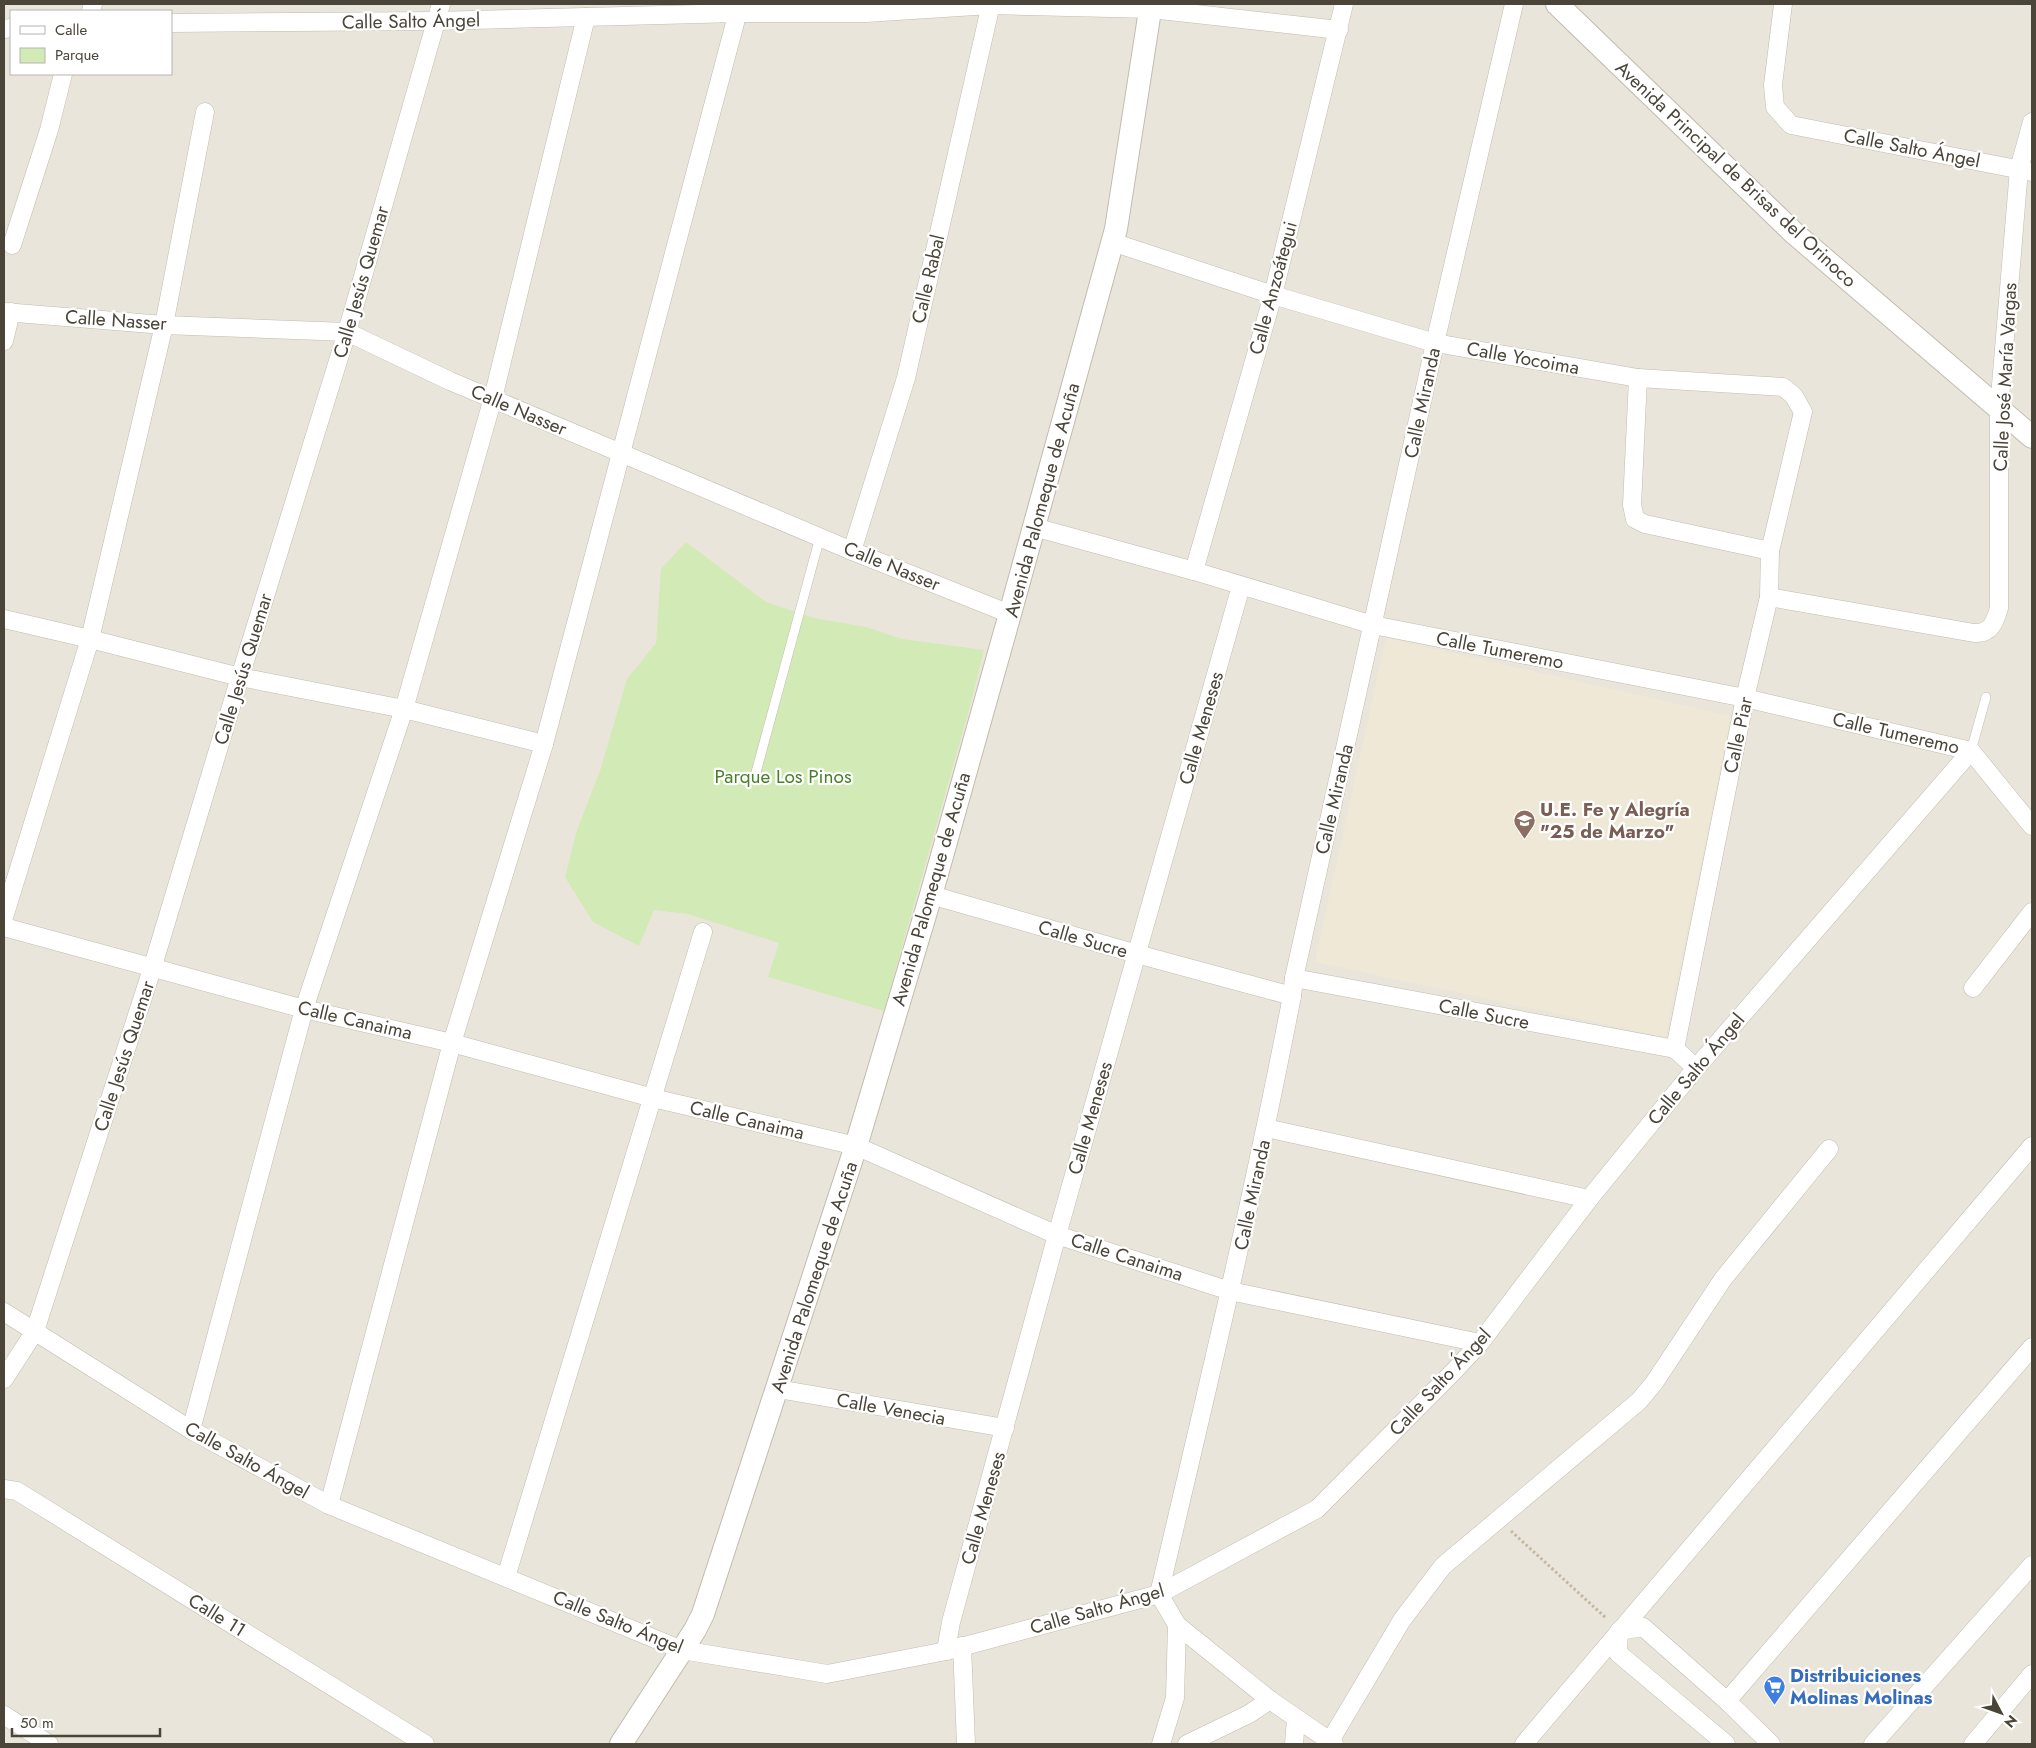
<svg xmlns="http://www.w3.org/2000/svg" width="2036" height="1748" viewBox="0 0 2036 1748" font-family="Jost,sans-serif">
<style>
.residential{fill:#eae5da;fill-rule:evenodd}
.education{fill:#efe8d6}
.green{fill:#d2eab5}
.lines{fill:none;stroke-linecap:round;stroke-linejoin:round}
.service-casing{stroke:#c2bbae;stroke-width:10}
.minor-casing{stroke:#c2bbae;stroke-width:19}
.tertiary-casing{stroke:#c2bbae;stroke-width:24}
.path{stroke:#c4b79f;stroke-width:3;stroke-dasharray:2.5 2.5;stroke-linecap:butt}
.service{stroke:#fff;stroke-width:9}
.minor{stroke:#fff;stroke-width:18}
.tertiary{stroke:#fff;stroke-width:22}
.labels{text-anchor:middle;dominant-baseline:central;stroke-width:4.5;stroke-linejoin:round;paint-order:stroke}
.street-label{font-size:19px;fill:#4b4439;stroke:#fff}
.park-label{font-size:19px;fill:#4a7f2a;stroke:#fff}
.education-label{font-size:19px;font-weight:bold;fill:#785e54;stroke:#fff;text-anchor:start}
.shop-label{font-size:19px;font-weight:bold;fill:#366cbe;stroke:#fff;text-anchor:start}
</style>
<rect width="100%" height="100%" fill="#f6f3ec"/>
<path class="residential" d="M4 4H2032V1744H4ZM11 11H171V74H11Z"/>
<polygon class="education" points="1386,638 1731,716 1665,1037 1315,962"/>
<polygon class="green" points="686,542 766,602 814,618 866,627 902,639 984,650 970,706 884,1011 768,977 779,943 688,914 654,910 639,946 593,922 565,877 577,830 600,771 627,679 656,643 661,569"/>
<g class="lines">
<defs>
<g id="service">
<polyline points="1971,751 1986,697"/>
<polyline points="755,776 820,537"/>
</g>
<g id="minor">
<polyline points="1783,4 1773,85 1775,107 1791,125 2032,172"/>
<polyline points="91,11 93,4"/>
<polyline points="171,23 435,21 738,13 866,13 991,5 1151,9 1339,30"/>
<polyline points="4,29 11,28"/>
<polyline points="1112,242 1273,295 1435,343 1638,378 1783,387 1794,396 1803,412 1770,551 1769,597 1745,698 1675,1049 1696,1068"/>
<polyline points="12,245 49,130 63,74"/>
<polyline points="4,312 164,325 347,332 450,381 621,453 852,551 1010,614"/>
<polyline points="4,341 11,312"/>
<polyline points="1638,378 1632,505 1635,519 1645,524 1770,551"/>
<polyline points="1034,527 1194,571 1373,625 1745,698 1971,751"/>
<polyline points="852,551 906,378 991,4"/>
<polyline points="1194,571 1273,295 1344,4"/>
<path d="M1769 597 1974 633C1991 634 1995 622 1999 608V409L2019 169 2032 122"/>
<polyline points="4,619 90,639 240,677 404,709 544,744"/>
<polyline points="1971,751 2032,826"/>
<polyline points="931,895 1137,954 1292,996"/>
<polyline points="4,917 90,639 164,325 205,112"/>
<polyline points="4,927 304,1009 452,1043 653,1098 856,1146 1057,1235 1230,1291 1480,1343"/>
<polyline points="1294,978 1675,1049"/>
<polyline points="1973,988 2032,912"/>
<polyline points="1266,1128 1589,1199"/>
<polyline points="4,1312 191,1430 329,1505 682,1650 827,1674 946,1651 1159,1594 1317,1509 1454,1371 1480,1343 1589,1199 1696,1068 1971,751"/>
<polyline points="4,1379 35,1331 152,969 240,677 347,332 441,4"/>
<polyline points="778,1389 1005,1428"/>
<polyline points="191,1430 304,1009 404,709 493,398 586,17"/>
<polyline points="4,1489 17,1491 425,1744"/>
<polyline points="329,1505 452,1043 544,744 740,4"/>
<polyline points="506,1577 703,932"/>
<polyline points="962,1646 966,1744"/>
<polyline points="946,1651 951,1622 1057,1235 1241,586"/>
<polyline points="1727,1701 2032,1347"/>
<polyline points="4,1715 49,1744"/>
<polyline points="1330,1741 1402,1620 1443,1566 1639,1401 1654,1383 1723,1279 1829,1149"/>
<polyline points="1161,1744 1175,1698 1177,1625"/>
<polyline points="1187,1744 1249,1714 1270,1700"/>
<polyline points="1294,1744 1296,1719"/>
<path d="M1334 1744 1270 1700 1177 1625 1159 1594C1206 1395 1253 1197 1292 996L1294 978 1435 343 1514 4"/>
<polyline points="1524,1744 2032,1146"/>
<polyline points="1726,1744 1618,1653 1619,1631 1643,1627 1727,1701 1771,1744"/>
<polyline points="1873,1744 2032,1565"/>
<polyline points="1973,1744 2032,1674"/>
</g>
<g id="tertiary">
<polyline points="1557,4 1794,233 2032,437"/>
<polyline points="621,1744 695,1630 703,1614 856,1146 931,895 1010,614 1116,229 1151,4"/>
</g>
</defs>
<use href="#service" class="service-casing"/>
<use href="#minor" class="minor-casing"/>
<use href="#tertiary" class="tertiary-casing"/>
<polyline class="path" points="1511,1531 1606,1618"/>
<use href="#service" class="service"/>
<use href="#minor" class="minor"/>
<use href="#tertiary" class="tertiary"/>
</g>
<defs>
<symbol id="school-pin" viewBox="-11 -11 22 30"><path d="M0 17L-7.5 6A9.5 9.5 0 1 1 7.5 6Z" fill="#8d6e63" stroke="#fff"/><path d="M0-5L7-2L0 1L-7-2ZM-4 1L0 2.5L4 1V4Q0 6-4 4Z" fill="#fff"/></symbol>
<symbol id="supermarket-pin" viewBox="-11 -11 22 30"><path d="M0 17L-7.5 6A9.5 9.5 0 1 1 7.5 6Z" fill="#3f7fe0" stroke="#fff"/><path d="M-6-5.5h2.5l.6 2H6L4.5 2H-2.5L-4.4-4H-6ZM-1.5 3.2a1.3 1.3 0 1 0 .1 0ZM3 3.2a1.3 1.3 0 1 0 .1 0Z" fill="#fff"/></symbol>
</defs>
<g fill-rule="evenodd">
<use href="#school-pin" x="1512" y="808" width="25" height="34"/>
<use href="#supermarket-pin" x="1762" y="1674" width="25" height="34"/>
</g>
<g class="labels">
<g class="street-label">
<text transform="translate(411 21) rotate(-1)">Calle Salto Ángel</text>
<text transform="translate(1912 148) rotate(11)">Calle Salto Ángel</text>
<text transform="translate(1736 174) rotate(43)">Avenida Principal de Brisas del Orinoco</text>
<text transform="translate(928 279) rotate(-77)">Calle Rabal</text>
<text transform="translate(361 282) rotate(-74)">Calle Jesús Quemar</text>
<text transform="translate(1273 288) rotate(-75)">Calle Anzoátegui</text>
<text transform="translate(116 320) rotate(4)">Calle Nasser</text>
<text transform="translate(1523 358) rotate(10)">Calle Yocoima</text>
<text transform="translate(2005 377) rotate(-87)">Calle José María Vargas</text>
<text transform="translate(1422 403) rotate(-78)">Calle Miranda</text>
<text transform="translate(519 410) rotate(23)">Calle Nasser</text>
<text transform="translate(1042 500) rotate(-75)">Avenida Palomeque de Acuña</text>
<text transform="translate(892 566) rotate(22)">Calle Nasser</text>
<text transform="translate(1500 650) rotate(11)">Calle Tumeremo</text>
<text transform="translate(243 669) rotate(-73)">Calle Jesús Quemar</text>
<text transform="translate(1201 728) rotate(-74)">Calle Meneses</text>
<text transform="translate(1896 733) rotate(13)">Calle Tumeremo</text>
<text transform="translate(1738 735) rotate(-78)">Calle Piar</text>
<text transform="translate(1334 799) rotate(-77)">Calle Miranda</text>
<text transform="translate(931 889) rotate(-74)">Avenida Palomeque de Acuña</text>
<text transform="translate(1083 939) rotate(16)">Calle Sucre</text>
<text transform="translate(1484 1014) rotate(11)">Calle Sucre</text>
<text transform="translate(355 1020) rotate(13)">Calle Canaima</text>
<text transform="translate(124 1056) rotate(-72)">Calle Jesús Quemar</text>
<text transform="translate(1696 1069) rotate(-50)">Calle Salto Ángel</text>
<text transform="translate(1090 1118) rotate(-74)">Calle Meneses</text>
<text transform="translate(747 1120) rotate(13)">Calle Canaima</text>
<text transform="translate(1252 1195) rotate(-78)">Calle Miranda</text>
<text transform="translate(1127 1257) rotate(18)">Calle Canaima</text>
<text transform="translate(814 1277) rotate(-72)">Avenida Palomeque de Acuña</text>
<text transform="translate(1440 1382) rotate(-47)">Calle Salto Ángel</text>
<text transform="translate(891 1409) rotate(10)">Calle Venecia</text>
<text transform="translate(247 1460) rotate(29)">Calle Salto Ángel</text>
<text transform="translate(983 1508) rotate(-74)">Calle Meneses</text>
<text transform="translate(1097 1609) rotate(-16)">Calle Salto Ángel</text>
<text transform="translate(217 1615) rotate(32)">Calle 11</text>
<text transform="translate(618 1622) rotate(22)">Calle Salto Ángel</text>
</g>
<g class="park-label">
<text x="783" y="776">Parque Los Pinos</text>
</g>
<g class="education-label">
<text x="1540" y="809">U.E. Fe y Alegría<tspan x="1540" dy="22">"25 de Marzo"</tspan></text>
</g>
<g class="shop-label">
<text x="1790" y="1675">Distribuiciones<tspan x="1790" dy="22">Molinas Molinas</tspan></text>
</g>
</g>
<rect width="2036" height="1748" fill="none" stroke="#4b4439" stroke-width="10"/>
<rect x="10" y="10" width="162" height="65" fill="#ffffff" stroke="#b7b4b0"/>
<rect x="20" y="26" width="25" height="8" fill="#ffffff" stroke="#b7b4b0"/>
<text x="55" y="35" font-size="15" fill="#4b4439">Calle</text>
<rect x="20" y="48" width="25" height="15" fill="#d2eab5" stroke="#b7b4b0"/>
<text x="55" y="60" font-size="15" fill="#4b4439">Parque</text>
<g transform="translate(2001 1713) rotate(131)" stroke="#ffffff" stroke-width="4" paint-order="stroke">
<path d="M0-4L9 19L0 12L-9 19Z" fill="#4b4439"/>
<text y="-8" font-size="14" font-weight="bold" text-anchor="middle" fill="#4b4439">N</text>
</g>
<path d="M12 1728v8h148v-8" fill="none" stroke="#4b4439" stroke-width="2.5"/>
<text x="20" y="1728" font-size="15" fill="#4b4439" stroke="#ffffff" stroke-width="4" paint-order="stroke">50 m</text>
</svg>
